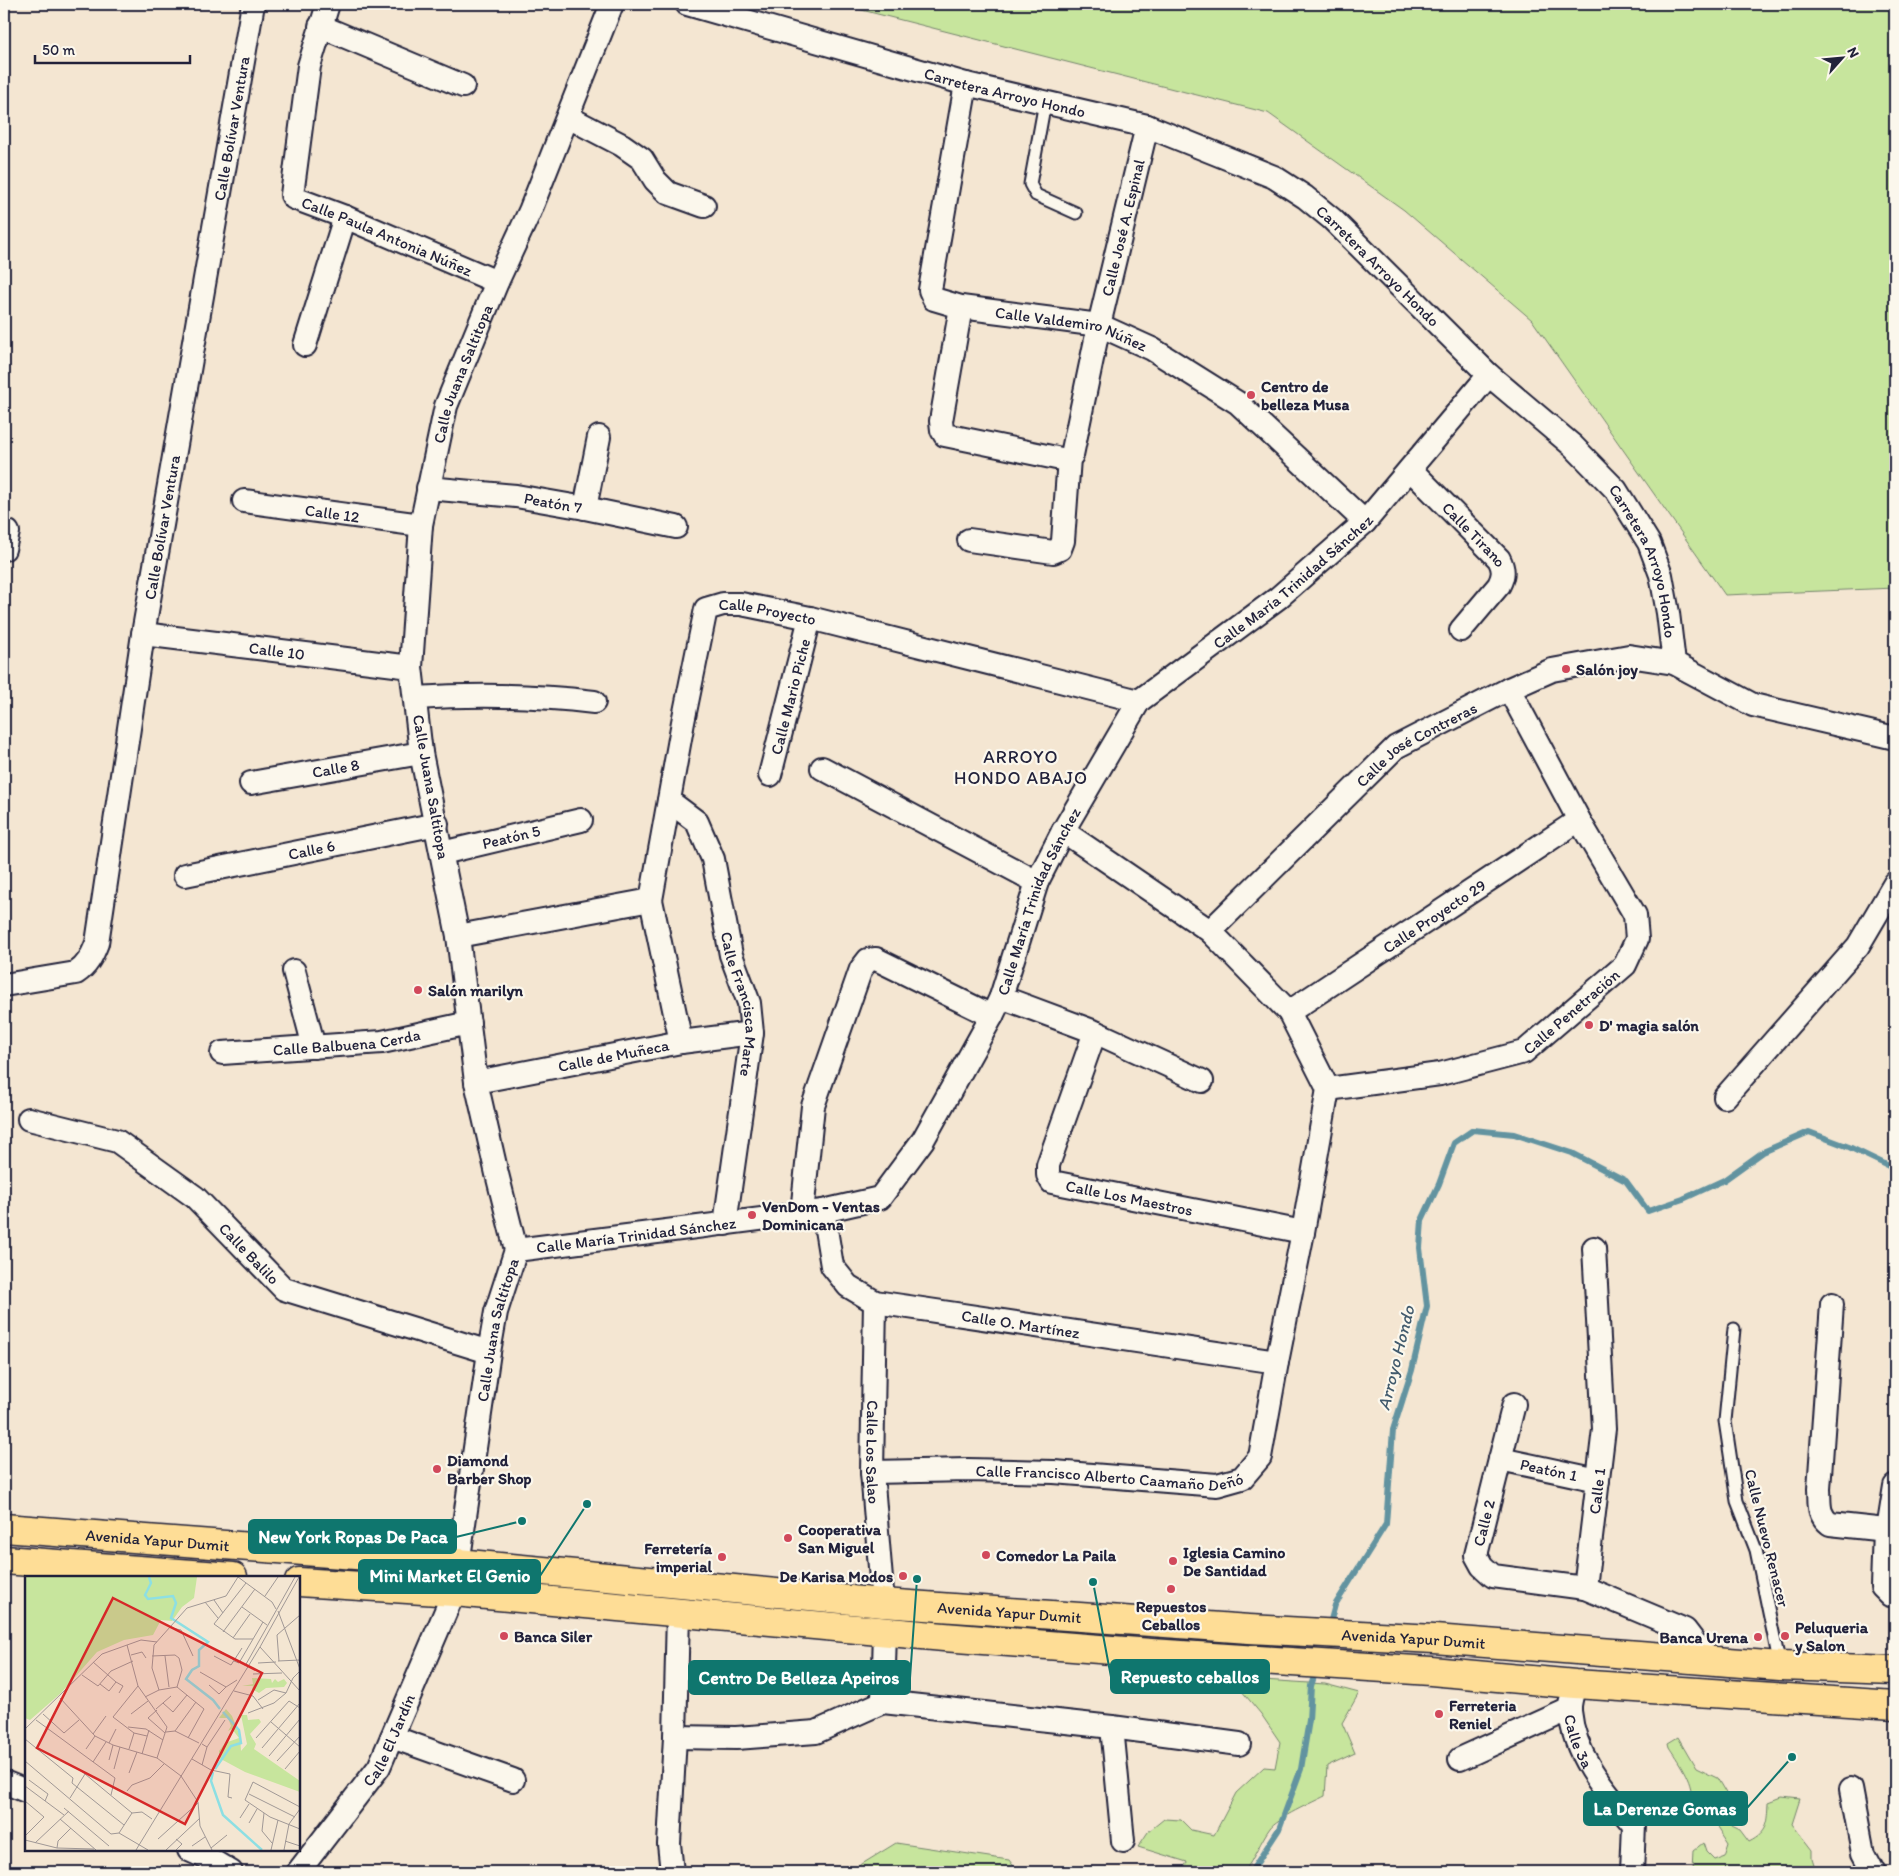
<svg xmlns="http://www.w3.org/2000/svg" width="1899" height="1876" viewBox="0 0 1899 1876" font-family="Itim,sans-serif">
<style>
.green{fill:#c7e59d;stroke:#74846c}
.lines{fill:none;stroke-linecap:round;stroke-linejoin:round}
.stream{stroke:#6293a0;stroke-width:6}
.lane-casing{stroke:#22223b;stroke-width:15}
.street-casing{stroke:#22223b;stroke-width:26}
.primary-casing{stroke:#22223b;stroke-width:31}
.lane{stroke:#fbf7ec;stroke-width:11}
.street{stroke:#fbf7ec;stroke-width:22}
.primary{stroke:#fedd96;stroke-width:28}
.poi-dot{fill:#d1495b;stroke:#fbf7ec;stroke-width:2}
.labels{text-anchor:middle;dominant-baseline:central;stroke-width:4.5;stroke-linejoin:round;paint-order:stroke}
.street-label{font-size:16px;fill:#22223b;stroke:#fbf7ec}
.poi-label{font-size:16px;font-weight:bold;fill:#22223b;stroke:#fbf7ec;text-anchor:start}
.neighbourhood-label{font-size:18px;letter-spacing:1px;fill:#22223b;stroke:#fbf7ec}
.water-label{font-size:18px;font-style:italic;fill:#425b6d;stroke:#fbf7ec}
.inset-river{fill:none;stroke:#8ddfe3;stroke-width:2.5}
.inset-road{fill:none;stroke:#a09896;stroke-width:1}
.view{fill:#d62828;fill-opacity:0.15;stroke:#d62828;stroke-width:2.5}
.inset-edge{fill:none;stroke:#22223b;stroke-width:2.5}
.leader{fill:none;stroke:#0f766e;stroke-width:2}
.callout-dot{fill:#0f766e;stroke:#fbf7ec;stroke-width:2}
.callout{fill:#0f766e;stroke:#0f766e;stroke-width:2}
.callout-label{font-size:18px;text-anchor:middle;font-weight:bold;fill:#fff}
</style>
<rect width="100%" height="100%" fill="#f4e6d2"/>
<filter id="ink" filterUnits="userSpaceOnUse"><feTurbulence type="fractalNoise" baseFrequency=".02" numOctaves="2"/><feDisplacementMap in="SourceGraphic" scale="10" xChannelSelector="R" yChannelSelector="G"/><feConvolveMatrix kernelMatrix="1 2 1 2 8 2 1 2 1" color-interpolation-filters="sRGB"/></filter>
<g filter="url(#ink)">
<g class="green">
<polygon points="838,4 1895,4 1895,588 1725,595 1532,320 1404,210 1268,113"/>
<path d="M1231 1678 1325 1684 1359 1693 1342 1723 1355 1753 1327 1766 1325 1796C1313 1802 1277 1818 1270 1828 1261 1840 1254 1859 1244 1872H1182L1187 1862 1138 1847 1148 1832 1164 1819 1181 1820 1191 1830 1214 1835 1236 1793 1264 1767 1275 1768 1280 1742 1261 1714Z"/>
<path d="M1678 1737 1696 1768 1717 1778 1727 1795 1723 1809 1732 1826 1740 1830 1749 1842C1769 1832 1768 1822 1769 1802L1782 1797 1800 1799 1792 1824 1812 1850V1859L1816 1872H1693L1694 1850 1703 1843 1706 1852 1714 1860 1725 1856 1729 1844 1713 1819 1680 1813C1683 1808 1689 1803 1691 1797 1694 1783 1676 1758 1669 1747L1668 1743Z"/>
<polygon points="896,1843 1009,1860 1018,1872 849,1872"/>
</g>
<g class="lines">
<g class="stream">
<polyline points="1329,1627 1335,1605 1386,1524 1393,1430 1412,1370 1427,1306 1420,1248 1422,1220 1439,1184 1454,1143 1473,1130 1514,1134 1572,1153 1626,1181 1648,1211 1683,1199 1724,1180 1763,1152 1809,1132 1849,1147 1895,1169"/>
<polyline points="1251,1872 1279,1829 1301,1769 1309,1720 1311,1686 1316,1670"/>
</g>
<defs>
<g id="lane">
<polyline points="1045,102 1030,184 1036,195 1076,213"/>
<polyline points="1734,1329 1725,1421 1737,1501 1756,1550 1780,1666"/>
</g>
<g id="street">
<path id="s1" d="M328 4 309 66 292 195 294 198 345 217 497 282"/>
<path id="s2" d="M687 4 966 84 1147 126 1274 177 1305 197 1332 219 1489 375 1573 446 1616 490 1649 543 1661 575 1668 613 1674 663"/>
<polyline points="320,26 463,86"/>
<path id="s3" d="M966 84 930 290 934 299 961 307 1099 325 1152 349 1238 403 1365 522"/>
<polyline points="568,117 622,145 642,159 655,180 668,193 704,206"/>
<path id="s4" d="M961 307 941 421 942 430 945 435 1066 460 1072 455 1099 325 1147 126"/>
<polyline points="305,345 345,217"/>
<path id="s5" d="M1410 469 1499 559C1504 569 1504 575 1499 585L1461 630"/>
<path id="s6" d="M428 488 516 496 585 508 676 527"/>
<path id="s7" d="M244 501 421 525"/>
<polyline points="585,508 599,437"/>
<polyline points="969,540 1053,552 1060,549 1063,541 1069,458"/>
<polyline points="4,549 8,532"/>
<path id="s8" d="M143 634 411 667"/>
<path d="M415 698C475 694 535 695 594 702"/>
<polyline points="822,768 1037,882"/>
<path id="s9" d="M770 775 810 618"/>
<path id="s10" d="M251 783 421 753"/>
<path id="s11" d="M669 801 697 822 713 859 731 955 749 1003 752 1033 725 1224"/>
<polyline points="1063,831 1210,931 1289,1012 1328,1089"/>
<path id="s12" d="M442 853 581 820"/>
<path id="s13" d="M185 875 437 824"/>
<path id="s14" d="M1210 931 1396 747 1509 689 1552 670 1629 656 1674 663 1753 705 1895 738"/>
<polyline points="458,936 651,900"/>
<polyline points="294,971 314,1047"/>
<path id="s15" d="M4 985 76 973C87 966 92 956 97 943L143 634 253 4"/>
<polyline points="1001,997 1095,1032 1202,1081"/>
<path id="s16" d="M1289 1012 1579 820"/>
<path id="s17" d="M1095 1032 1048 1165V1175L1052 1182 1303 1232"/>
<path id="s18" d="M681 1042 651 900 683 722 706 609 723 604H741L810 618 1139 701"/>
<path id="s19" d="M222 1053 382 1042 469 1023"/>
<path id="s20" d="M476 1082 681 1042 752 1033"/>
<path id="s21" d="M1328 1089 1440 1074 1524 1052 1625 965 1637 939 1635 915 1579 820 1509 689"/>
<polyline points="1725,1097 1858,946 1895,883"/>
<path id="s22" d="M29 1119 117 1141 195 1197 284 1289 489 1352"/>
<path id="s23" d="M823 1211 832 1266 848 1286 875 1302 1277 1362"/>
<polyline points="802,1213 813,1106 861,969 868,960 876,959 992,1016"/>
<polyline points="1594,1248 1604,1429 1585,1588 1685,1630 1708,1660"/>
<path id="s24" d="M516 1250 823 1211 880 1198 923 1140 992 1016 1001 997 1037 882 1063 831 1139 701 1278 598 1365 522 1489 375"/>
<path id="s25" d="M875 1302 872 1472 883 1603"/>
<path d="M1832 1304 1819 1489C1820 1503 1817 1514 1830 1524L1895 1531"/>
<polyline points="1514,1404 1476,1555 1482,1566 1493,1576 1585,1588"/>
<path id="s26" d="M1500 1459 1598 1480"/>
<path id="s27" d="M872 1472 968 1470 1054 1472 1217 1485 1242 1478 1260 1457 1277 1362 1303 1232 1328 1089"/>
<polyline points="1884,1529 1882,1587 1890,1595 1895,1595"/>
<polyline points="1888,1530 1895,1486"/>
<polyline points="885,1631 883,1702 1112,1727 1239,1744"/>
<path id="s28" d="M1575 1684C1573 1693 1569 1703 1570 1711 1574 1757 1606 1792 1634 1825L1632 1872"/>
<polyline points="1112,1727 1123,1841"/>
<polyline points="392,1737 513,1780"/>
<polyline points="675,1737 736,1738 816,1732 883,1702"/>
<polyline points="1460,1759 1570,1709"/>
<polyline points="4,1782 26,1791"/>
<polyline points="1851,1789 1863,1853 1873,1872"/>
<polyline points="189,1850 211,1860 231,1872"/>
<path id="s29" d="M298 1872 379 1767 454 1592 489 1352 496 1312 516 1250 497 1174 476 1082 458 936 421 753 411 667 421 525 446 406 497 282 530 211 612 4"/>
<polyline points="672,1872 669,1844 675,1737 678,1613"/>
</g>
<g id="primary">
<path id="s30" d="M4 1528 458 1563 883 1603 1249 1629 1434 1639 1780 1666 1895 1670"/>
<polyline points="4,1560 233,1577"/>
<polyline points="299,1582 454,1592 944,1637 1151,1653 1431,1671 1575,1684 1895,1705"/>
</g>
</defs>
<use href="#lane" class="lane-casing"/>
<use href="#street" class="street-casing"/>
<use href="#primary" class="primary-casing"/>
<use href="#lane" class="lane"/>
<use href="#street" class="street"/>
<use href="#primary" class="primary"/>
</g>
</g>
<g class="poi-dot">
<circle cx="1251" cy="395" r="5"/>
<circle cx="1566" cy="669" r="5"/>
<circle cx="418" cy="990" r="5"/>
<circle cx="1589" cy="1025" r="5"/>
<circle cx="752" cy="1215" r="5"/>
<circle cx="437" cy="1469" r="5"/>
<circle cx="788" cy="1538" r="5"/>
<circle cx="986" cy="1555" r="5"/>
<circle cx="722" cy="1557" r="5"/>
<circle cx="1173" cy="1561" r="5"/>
<circle cx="903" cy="1576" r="5"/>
<circle cx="1171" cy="1589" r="5"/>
<circle cx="504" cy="1636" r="5"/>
<circle cx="1785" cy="1636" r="5"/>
<circle cx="1758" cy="1637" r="5"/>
<circle cx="1439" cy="1714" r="5"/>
</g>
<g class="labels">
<g class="street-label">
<text stroke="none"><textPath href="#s2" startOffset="330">Carretera Arroyo Hondo</textPath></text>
<text stroke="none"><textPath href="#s15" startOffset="936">Calle Bolívar Ventura</textPath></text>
<text stroke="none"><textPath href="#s4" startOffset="495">Calle José A. Espinal</textPath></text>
<text stroke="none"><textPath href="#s1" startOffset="299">Calle Paula Antonia Núñez</textPath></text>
<text stroke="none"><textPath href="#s2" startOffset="750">Carretera Arroyo Hondo</textPath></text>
<text stroke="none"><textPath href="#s3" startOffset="360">Calle Valdemiro Núñez</textPath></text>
<text stroke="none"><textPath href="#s29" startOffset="1564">Calle Juana Saltitopa</textPath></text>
<text stroke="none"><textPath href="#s6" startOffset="126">Peatón 7</textPath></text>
<text stroke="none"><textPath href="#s7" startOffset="89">Calle 12</textPath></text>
<text stroke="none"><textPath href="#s15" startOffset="531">Calle Bolívar Ventura</textPath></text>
<text stroke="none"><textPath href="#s5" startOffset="92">Calle Tirano</textPath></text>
<text stroke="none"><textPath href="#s2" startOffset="1155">Carretera Arroyo Hondo</textPath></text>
<text stroke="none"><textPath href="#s24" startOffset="1126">Calle María Trinidad Sánchez</textPath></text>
<text stroke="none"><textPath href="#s18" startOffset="504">Calle Proyecto</textPath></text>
<text stroke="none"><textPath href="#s8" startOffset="135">Calle 10</textPath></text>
<text stroke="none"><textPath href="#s9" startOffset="81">Calle Mario Piche</textPath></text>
<text stroke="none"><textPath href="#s14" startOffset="280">Calle José Contreras</textPath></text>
<text stroke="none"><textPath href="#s10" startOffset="86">Calle 8</textPath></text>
<text transform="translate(431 787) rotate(80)">Calle Juana Saltitopa</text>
<text stroke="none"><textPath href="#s12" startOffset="71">Peatón 5</textPath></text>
<text stroke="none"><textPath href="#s13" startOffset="129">Calle 6</textPath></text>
<text stroke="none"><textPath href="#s24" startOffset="706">Calle María Trinidad Sánchez</textPath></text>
<text stroke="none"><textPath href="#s16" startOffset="174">Calle Proyecto 29</textPath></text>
<text stroke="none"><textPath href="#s11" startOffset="224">Calle Francisca Marte</textPath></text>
<text stroke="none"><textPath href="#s21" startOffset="262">Calle Penetración</textPath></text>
<text stroke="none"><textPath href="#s19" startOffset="125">Calle Balbuena Cerda</textPath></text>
<text stroke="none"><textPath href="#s20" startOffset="140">Calle de Muñeca</textPath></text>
<text stroke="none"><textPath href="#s17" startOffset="238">Calle Los Maestros</textPath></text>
<text stroke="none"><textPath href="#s24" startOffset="121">Calle María Trinidad Sánchez</textPath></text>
<text stroke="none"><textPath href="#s22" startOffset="265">Calle Balilo</textPath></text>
<text stroke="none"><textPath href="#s23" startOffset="260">Calle O. Martínez</textPath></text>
<text stroke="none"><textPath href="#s29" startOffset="589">Calle Juana Saltitopa</textPath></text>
<text stroke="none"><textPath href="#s25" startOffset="150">Calle Los Salao</textPath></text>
<text stroke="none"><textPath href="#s26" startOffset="50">Peatón 1</textPath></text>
<text stroke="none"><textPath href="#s27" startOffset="238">Calle Francisco Alberto Caamaño Deñó</textPath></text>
<text transform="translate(1597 1491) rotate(-83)">Calle 1</text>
<text transform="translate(1484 1523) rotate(-76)">Calle 2</text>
<text transform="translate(1767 1538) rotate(76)">Calle Nuevo Renacer</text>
<text stroke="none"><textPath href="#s30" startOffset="154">Avenida Yapur Dumit</textPath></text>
<text stroke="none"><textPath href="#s30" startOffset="1009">Avenida Yapur Dumit</textPath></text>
<text stroke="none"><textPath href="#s30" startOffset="1414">Avenida Yapur Dumit</textPath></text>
<text stroke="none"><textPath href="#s29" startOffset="161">Calle El Jardín</textPath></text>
<text stroke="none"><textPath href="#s28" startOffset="59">Calle 3a</textPath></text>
</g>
<g class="poi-label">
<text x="1261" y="386">Centro de<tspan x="1261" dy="18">belleza Musa</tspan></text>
<text x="1576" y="669">Salón joy</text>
<text x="428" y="990">Salón marilyn</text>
<text x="1599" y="1025">D' magia salón</text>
<text x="762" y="1206">VenDom - Ventas<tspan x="762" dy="18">Dominicana</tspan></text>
<text x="447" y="1460">Diamond<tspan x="447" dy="18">Barber Shop</tspan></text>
<text x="798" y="1529">Cooperativa<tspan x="798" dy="18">San Miguel</tspan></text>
<text x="712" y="1548" text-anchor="end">Ferretería<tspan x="712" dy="18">imperial</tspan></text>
<text x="1183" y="1552">Iglesia Camino<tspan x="1183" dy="18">De Santidad</tspan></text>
<text x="996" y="1555">Comedor La Paila</text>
<text x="893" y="1576" text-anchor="end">De Karisa Modos</text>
<text x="1171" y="1606" text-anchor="middle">Repuestos<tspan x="1171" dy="18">Ceballos</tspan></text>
<text x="1795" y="1627">Peluqueria<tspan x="1795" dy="18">y Salon</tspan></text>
<text x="514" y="1636">Banca Siler</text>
<text x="1748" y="1637" text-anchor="end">Banca Urena</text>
<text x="1449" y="1705">Ferreteria<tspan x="1449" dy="18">Reniel</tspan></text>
</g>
<g class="neighbourhood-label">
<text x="1021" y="757">ARROYO<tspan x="1021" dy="21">HONDO ABAJO</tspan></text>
</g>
<g class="water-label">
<text transform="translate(1396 1358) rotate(-76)">Arroyo Hondo</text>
</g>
</g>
<g transform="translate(25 1576)">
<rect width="275" height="275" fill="#f4e6d2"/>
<path d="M0 1H172L169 22 157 31 147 45 136 44 128 59 99 64 72 76 36 117 5 144 0 142ZM227 102 246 103 247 107 250 103 253 106 259 103 262 107 259 111 241 112 234 117 227 113 228 110H217L228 108ZM201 133 207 140 215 160 216 175 222 168 216 139H222L223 144 234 143 236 146 225 158 231 168 229 173 275 205V216L220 196 194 182V175L200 167 214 162 207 153 203 155 206 150 203 142H194Z" fill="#c7e59d"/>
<path class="inset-river" d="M124 1 126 7 120 19 123 23 148 20 151 27 146 42 183 66 174 74V90L167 94 161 103 188 124 195 133M190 193 206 170 216 167 214 154 198 136M188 196 186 205 198 239 237 274"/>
<path class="inset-road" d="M213 1 247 26 251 33M221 7 189 48 210 63H228M240 20 253 1M189 24 198 37M180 26 193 42M217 31 242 49M253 35 275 93M147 52 156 54 168 80M198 56 230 13M208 62 225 38M102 69 113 110 142 151 132 182M235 71 275 115M195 75 209 84M106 79 117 76 121 82M127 80 150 79 154 82 157 94 152 111M140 80 144 111M189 80 206 89 217 72M209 85 214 87 238 46M253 85 275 84M254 85 252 59 275 39M68 86 91 106 84 115 75 108M233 87 251 86M220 90 270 1M175 96 201 111 212 104M228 98 257 97M57 99 73 110 86 95 108 85M91 106 98 110 94 117M184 109 194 118 201 111M113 110 88 141 109 157 122 160M152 111 179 133 163 162M134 114 127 92 129 69 162 32 201 20 213 1M209 115 228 120 238 133M120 121 134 114 152 111M35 122 70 160 88 169 132 182 156 200 173 226 175 250 187 274M233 124 249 114 261 117M138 127 148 136 162 119M131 133 146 120M132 134 123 142 140 157M223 137 249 127 261 117 268 102 275 95M18 138 39 157 54 144M106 138 123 125M11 144 90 202 86 219M246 146 275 171M103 151 121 153 138 164M0 153 77 78 116 64 132 66M150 155 174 167M141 156 150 155 171 126M68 158 81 140M231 162 264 125 275 132M0 163 48 202 47 207 99 249M84 167 91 153M177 168 182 171 200 144M237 172 275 127M61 173 70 160M104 173 109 157M117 178 124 154M244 180 275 143M167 183 186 194 205 198 203 221 207 222M84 184 88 169M0 185 86 258 94 257 107 237M252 185 275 160M68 186 81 166M177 189 182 171M54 193 107 237 117 236 127 243M89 193 95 171M260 193 275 175M104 197 112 176M4 204 23 218 20 225M0 210 39 239M102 215 107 209 125 202 139 188M224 218 270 241M45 222 60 198M0 225 19 241 0 260M275 231 228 206 220 224 245 241 275 253M39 232 84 270M239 237 237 255 247 267M215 242 224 228M35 243 71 274M224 247 232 233M94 257 123 274M133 263 173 227M0 264 32 272 69 273M260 265 275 270M10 267 44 235M167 270 180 261M32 272 33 265 46 252M186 272 202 259M111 274 235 71 274 1M141 274 175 242M151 274 157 268 151 263M246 274 253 244M259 274 264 248 275 233"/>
<path class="view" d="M88 22 237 97 160 248 12 172Z"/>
<rect width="275" height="275" class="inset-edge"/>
</g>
<path class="leader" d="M522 1521L456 1537M587 1504L540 1576M1093 1582L1111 1677M917 1579L910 1678M1792 1757L1747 1808"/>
<g class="callout-dot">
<circle cx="522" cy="1521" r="5"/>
<circle cx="587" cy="1504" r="5"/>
<circle cx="1093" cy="1582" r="5"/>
<circle cx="917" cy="1579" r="5"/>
<circle cx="1792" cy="1757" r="5"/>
</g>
<g class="callout">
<rect x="249" y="1520" width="207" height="33" rx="5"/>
<rect x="359" y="1560" width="181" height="33" rx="5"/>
<rect x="1111" y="1660" width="158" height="33" rx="5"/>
<rect x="689" y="1661" width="221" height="33" rx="5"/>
<rect x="1584" y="1792" width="163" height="33" rx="5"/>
</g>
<g class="callout-label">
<text x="353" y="1543">New York Ropas De Paca</text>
<text x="450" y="1582">Mini Market El Genio</text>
<text x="1190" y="1683">Repuesto ceballos</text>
<text x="799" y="1684">Centro De Belleza Apeiros</text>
<text x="1665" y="1815">La Derenze Gomas</text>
</g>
<rect width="1899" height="1876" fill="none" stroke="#fbf7ec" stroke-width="20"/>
<rect x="10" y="10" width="1879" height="1856" fill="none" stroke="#22223b" stroke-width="2" filter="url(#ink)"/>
<g transform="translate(1842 58) rotate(63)" stroke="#fbf7ec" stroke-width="4" paint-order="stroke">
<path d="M0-4L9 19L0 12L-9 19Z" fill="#22223b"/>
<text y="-8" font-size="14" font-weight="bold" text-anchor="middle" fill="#22223b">N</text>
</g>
<path d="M35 55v8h155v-8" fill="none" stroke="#22223b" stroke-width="2.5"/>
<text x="42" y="55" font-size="15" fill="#22223b" stroke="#fbf7ec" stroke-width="4" paint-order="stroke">50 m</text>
</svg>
